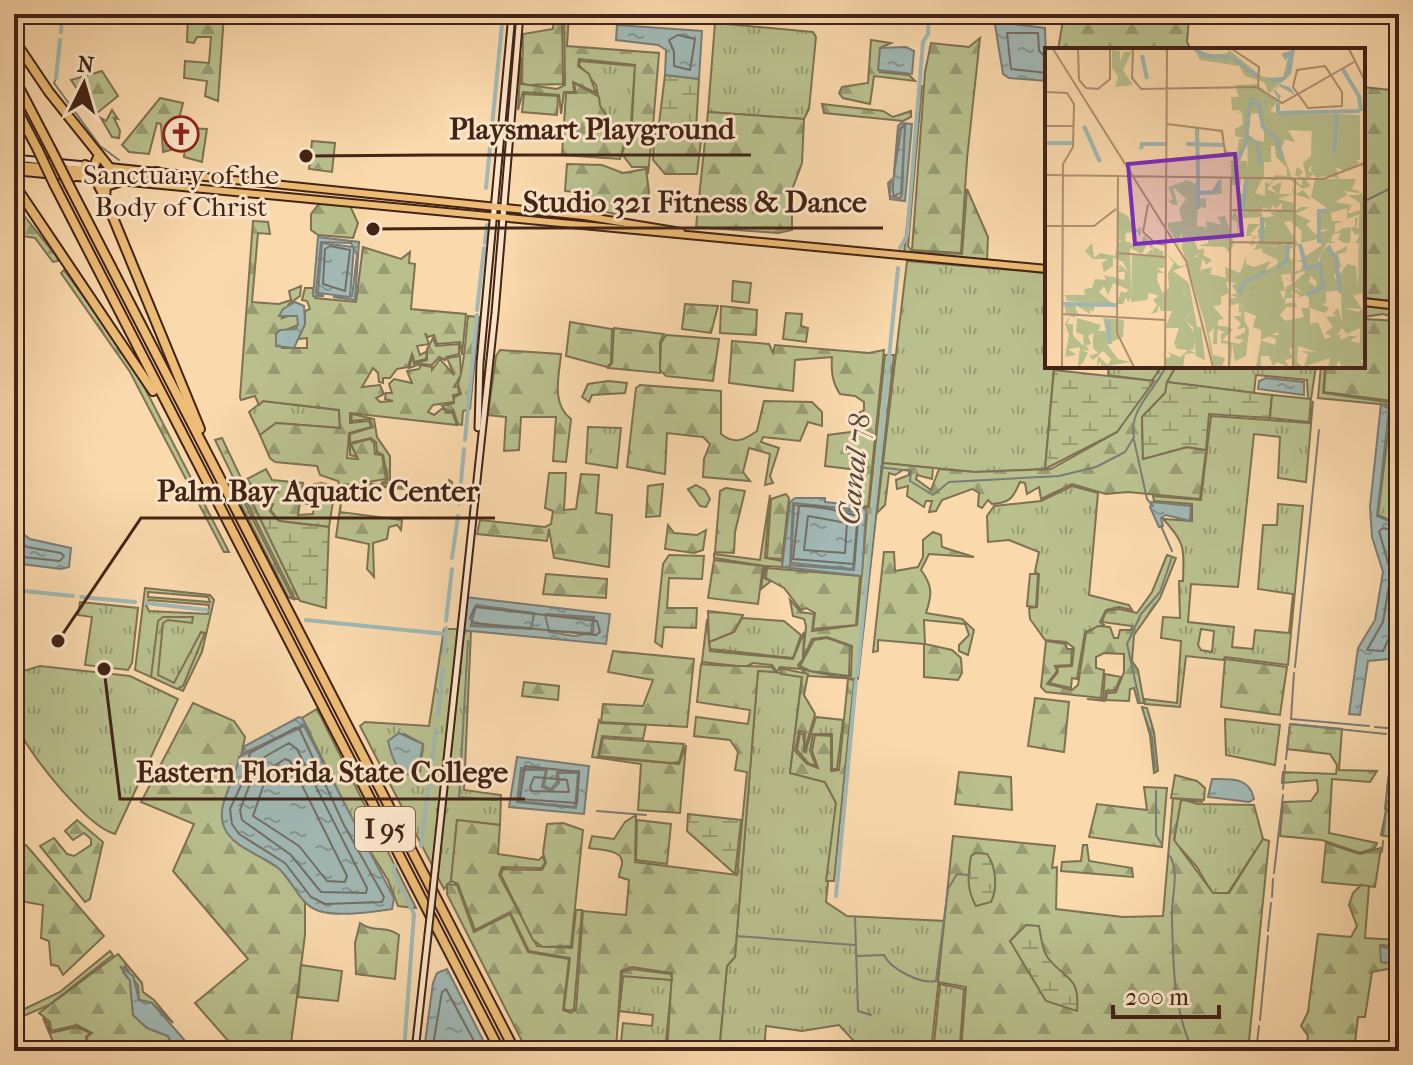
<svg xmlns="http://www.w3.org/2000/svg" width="1413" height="1065" viewBox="0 0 1413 1065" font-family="'IM FELL French Canon',serif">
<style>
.grass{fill:url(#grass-tufts);stroke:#7e7252;stroke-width:2;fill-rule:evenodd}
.forest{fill:url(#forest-firs);stroke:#7e7252;stroke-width:2}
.wetland{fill:url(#wetland-marsh);stroke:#7e7252;stroke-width:2}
.park{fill:#b9c08e;stroke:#7e7252;stroke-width:2}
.water{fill:url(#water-ripples);stroke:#7b7c75;stroke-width:2;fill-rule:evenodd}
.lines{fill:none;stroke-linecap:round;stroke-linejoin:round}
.shore{stroke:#726e65;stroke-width:2}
.stream{stroke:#7b7c75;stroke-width:2}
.canal{stroke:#a1b8b4;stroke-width:4}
.secondary-casing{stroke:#422316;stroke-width:9}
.primary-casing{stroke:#422316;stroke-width:10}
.motorway-casing{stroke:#422316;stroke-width:12}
.secondary{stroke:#fce6ca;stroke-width:5}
.primary{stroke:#edbc76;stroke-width:6}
.motorway{stroke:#edbc76;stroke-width:8}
.secondary-bridge-casing{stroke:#422316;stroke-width:9;stroke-linecap:butt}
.motorway-bridge-casing{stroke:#422316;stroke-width:12;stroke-linecap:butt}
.secondary-bridge{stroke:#fce6ca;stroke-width:5}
.motorway-bridge{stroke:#edbc76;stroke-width:8}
.labels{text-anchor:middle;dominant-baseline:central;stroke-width:6;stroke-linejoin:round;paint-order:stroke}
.shield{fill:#fce6ca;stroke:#7a5e4c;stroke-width:2}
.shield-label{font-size:26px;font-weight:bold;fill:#422316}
.poi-label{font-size:28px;fill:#422316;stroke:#fce6ca}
.water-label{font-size:30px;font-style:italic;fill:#5a483e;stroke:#fce6ca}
.inset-river{fill:none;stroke:#a1b8b4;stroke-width:4}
.inset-road{fill:none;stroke:#b09071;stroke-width:2}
.view{fill:#7b2cbf;fill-opacity:0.15;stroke:#7b2cbf;stroke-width:4}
.inset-edge{fill:none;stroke:#422316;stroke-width:4}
.leader{fill:none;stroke:#422316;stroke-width:3}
.callout-dot{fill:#422316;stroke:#fce6ca;stroke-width:3}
.callout-label{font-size:30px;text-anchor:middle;font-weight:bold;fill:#422316;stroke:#fce6ca;stroke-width:6;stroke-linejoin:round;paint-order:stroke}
</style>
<defs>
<pattern id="grass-tufts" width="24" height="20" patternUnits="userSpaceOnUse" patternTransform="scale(2)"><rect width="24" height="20" fill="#b9c08e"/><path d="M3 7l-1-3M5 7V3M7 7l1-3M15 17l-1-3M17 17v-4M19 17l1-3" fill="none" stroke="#989c73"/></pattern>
<pattern id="forest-firs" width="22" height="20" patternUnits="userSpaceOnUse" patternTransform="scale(2)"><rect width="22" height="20" fill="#b9c08e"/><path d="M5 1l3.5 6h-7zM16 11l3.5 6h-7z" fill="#989c73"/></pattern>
<pattern id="wetland-marsh" width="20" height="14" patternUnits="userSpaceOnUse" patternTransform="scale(2)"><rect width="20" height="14" fill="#b9c08e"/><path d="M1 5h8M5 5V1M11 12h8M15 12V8" fill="none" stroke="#989c73"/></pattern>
<pattern id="water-ripples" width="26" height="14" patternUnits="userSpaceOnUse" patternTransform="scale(2)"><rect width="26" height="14" fill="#a1b8b4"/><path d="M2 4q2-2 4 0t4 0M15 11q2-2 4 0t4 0" fill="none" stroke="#859591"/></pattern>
</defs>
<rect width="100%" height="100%" fill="#fad9ad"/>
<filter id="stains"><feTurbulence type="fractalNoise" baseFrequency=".0025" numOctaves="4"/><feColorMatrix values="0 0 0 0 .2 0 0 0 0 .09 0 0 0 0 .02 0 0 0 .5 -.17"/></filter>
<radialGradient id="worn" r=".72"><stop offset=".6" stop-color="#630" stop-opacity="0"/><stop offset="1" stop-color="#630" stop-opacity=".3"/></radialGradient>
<g class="grass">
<polygon points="715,23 813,32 816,37 809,109 804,119 708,112"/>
<polygon points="580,61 635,66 630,137 618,134 600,106 596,85 579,65"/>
<polygon points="632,122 653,126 648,174 647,167 632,167 622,154 627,138 631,138"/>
<polygon points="907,261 1047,273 1047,366 1054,366 1045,469 975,472 883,463"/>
<polygon points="1109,366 1162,366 1154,381 1108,375"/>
<polygon points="1176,366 1316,366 1311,399 1308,399 1307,380 1256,375 1254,393 1167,382"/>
<polygon points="263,401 339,410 340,428 276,423 260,435 249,412"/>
<path d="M1313 401 1306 482 1278 478 1280 437 1254 434 1238 587 1191 584 1188 622 1234 627 1232 647 1253 649 1255 630 1289 633 1293 594 1258 589 1263 525H1277L1278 504 1303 506 1288 665 1225 657 1223 660 1186 656 1180 707 1145 704 1144 699 1177 703 1181 641 1161 638 1163 617 1180 618 1179 581H1183C1184 549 1186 543 1163 519L1192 521V504L1154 501 1153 496 1201 500 1211 416 1309 423ZM1201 629 1214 631 1212 652 1201 650 1198 645Z"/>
<polygon points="1387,405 1399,406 1399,524 1378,515 1391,409"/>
<polygon points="588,427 621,428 617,468 586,463"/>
<polygon points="1072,486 1098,493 1089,595 1129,605 1132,610 1119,607 1106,610 1100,622 1104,625 1085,632 1077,679 1072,678 1071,688 1049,683 1058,672 1057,667 1072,666 1074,648 1066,642 1045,640 1030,619 1029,608 1037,607 1039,574 1035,572 1039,552 1009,540 988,542 987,516 994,506 1041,501"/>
<path d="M145 588 210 595 214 600 202 652 183 691 135 670ZM148 592 208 597 210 602 148 597ZM149 600 209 605 208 614 149 611 146 605Z"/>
<polygon points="80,602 138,608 132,663 128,670 85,665 92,617 78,615"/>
<polygon points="742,618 784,621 801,635 793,658 710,649 709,642 734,632"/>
<polygon points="707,619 710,651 793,659 804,632 803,659 798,665 801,669 780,667 777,672 772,665 753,663 745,667 702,662"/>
<path d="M444 629H458L433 867 360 726 365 722 429 726ZM404 734 423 744 420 771 400 772 395 758Z"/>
<polygon points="461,630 471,631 464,790 501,795 500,825 457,820 451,881 444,889 436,874"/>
<path d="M40 666 130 676 178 699 115 834C88 827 34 760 21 734 13 716 17 691 20 672Z"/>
<polygon points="758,670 802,676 790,773 825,782 836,803 826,902 847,916 945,921 931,1051 852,1051 853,1040 839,1025 802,1031 766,1026 764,1051 719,1051 727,966 735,956"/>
<polygon points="1105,674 1121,677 1115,690 1106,691 1105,701 1087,699 1103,700"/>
<polygon points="317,709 416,908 398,906 388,880 360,835 302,718"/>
<polygon points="816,717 843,720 837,769 832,769 832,734 813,734 810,751 816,766 808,763 797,750 800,733 803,734 805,753"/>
<polygon points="1225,719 1280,725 1275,765 1226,755"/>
<polygon points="1181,799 1198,804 1254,805 1263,839 1228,893 1212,893 1197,867 1174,841"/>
<polygon points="110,951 113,955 49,1005 14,1020 14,1014 60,992"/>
<polygon points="623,976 672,980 665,1051 620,1051 623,1023 652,1026 653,1015 619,1011"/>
<polygon points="940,984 964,989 960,1045 934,1044"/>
</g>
<g class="forest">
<polygon points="188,14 224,14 218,101 205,96 207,81 184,78 185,61 209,63 211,37 197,37 194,43 187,42"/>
<polygon points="554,14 562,14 563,84 527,85 522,83 523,34 553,29"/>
<polygon points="564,14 569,14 567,46 659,53 653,126 632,122 635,65 579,59 578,66 589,74 596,93 573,82 574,92 564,92 561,114 559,95 523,92 518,110 521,57 521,84 557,89 565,85"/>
<polygon points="1064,14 1183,14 1189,19 1187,42 1191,50 1058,50"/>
<polygon points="980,38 967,159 961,253 912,250 925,72 931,43 969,47"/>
<polygon points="871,40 891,43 880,48 880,72 909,75 915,81 874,76 870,104 843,98 839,93 842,87 868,83"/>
<polygon points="102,71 118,96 97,113 93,112 71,80"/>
<polygon points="574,83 599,97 600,106 618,134 626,136 620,159 562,155 566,93 576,93"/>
<polygon points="922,85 908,246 912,251 962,254 967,189 988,237 987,260 904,253"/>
<polygon points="1363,87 1399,91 1399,302 1363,298"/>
<polygon points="524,94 558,96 557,115 522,112"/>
<polygon points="160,98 183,103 171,150 163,152 161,124 157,123 149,154 129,152 122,145"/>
<polygon points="822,104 883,111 893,117 911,111 911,117 903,121 824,113"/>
<polygon points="112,110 118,119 114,118 120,131 119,138 112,137 101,118 106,121"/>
<polygon points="708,112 804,119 802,163 792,190 792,230 778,233 696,227"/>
<polygon points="187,128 207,129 202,162 184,157"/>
<polygon points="654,134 698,137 701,141 697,174 665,174 653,160"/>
<polygon points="312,141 335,143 332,172 309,169"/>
<polygon points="567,164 602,165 623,173 646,169 649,192 645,213 618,215 591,208 588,194 565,191"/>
<polygon points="321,201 350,206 358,223 353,238 318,235 311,230 311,214"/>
<polygon points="14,203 57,257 58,261 53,262 35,238 23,236 15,226"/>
<path d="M253 221 268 222 270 234 258 233 252 302 279 304 291 300 289 291 301 286 300 296 289 304 282 318 294 314 298 316V325L276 334 282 348H307V338L298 339 305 324V311L310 309 307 301 302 300 305 288H313L315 298 356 302 363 247 401 259 410 252 409 263 415 264 411 309 466 314 462 355 460 342 437 344 434 335 428 337 425 333 429 344 417 346 420 355 427 351 426 359 414 362 412 354 408 367 397 369 390 378H383V383L379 382 378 373 373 368 362 387 380 385 384 394 376 398 380 402 393 401 385 399 386 393H392L389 384 394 379 412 383 407 371 419 369 421 365 432 367V370L440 359 454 375 447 358 460 356 461 375 454 387 458 386 459 394 453 395 454 402 433 405 428 412 434 415 443 408 447 413 452 412 457 425 350 413V423L369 421 371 427 349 433 347 458 358 459 351 444 370 439 374 443 375 454 382 455 386 479 363 483 411 488C423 483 435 495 447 488L449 480 452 482 451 493 446 496 443 492 343 484 340 512 402 520 401 530 397 525 389 527 387 539 373 543 374 577 367 569 369 544 336 537 342 494 338 481 320 475 317 466 275 462 270 458 260 435 276 423 340 428 339 410 263 401 259 405 255 396 241 400 240 397Z"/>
<polygon points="64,270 132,363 229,552 224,552 130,372 61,273"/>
<polygon points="733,281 751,283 749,303 732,301"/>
<polygon points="685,304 718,306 711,333 682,329"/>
<polygon points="1363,304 1399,308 1399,319 1383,314 1363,317"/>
<polygon points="721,306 757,310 756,335 720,333"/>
<polygon points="786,313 802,314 801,326 808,328 806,342 783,339"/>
<path d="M468 316 479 317 470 409 463 411 462 425 458 424 453 410 448 412 442 406 454 403V397L461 394 458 384C465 365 465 340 468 316Z"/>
<polygon points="1363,319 1399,321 1393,401 1324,392 1326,366 1363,366"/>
<polygon points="570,322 612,329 611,363 607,367 566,356"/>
<polygon points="614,328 664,334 660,342 660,373 608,368 612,363"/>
<polygon points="666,335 719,339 713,381 666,376 660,370 661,343"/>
<polygon points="433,338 436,346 459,344 459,354 446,357 445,360 439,357 432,365 421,364 409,368 413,355 414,364 427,360 427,349"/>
<path d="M732 341 769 344 773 353 775 345 869 353 884 350 868 507 854 503 858 470 825 466 828 435 859 431 857 414 864 410V402L855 396 840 394C832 382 831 371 832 357L795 360 793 391 729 383Z"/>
<path d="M500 350 561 354C559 376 551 404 571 419L566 462 553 461 556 417H521L519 450 504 451 506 417 488 415 496 356Z"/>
<polygon points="885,355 894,355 858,679 809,676 801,669 839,677 851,676 852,646 827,637 812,639 803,659 806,626 804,619 793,616 790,600 801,612 814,614 812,631 857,625 867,515 863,508 869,507"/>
<polygon points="1399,356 1399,406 1318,398 1321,366 1325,366 1323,393 1394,403"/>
<path d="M1162 366H1176L1167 382 1166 393 1142 417 1143 459 1187 447 1206 450 1200 499 1128 492 1106 494 1072 484 1041 499 1039 487 1027 494 1025 483 1020 482C1013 498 1010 503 992 504L988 500 982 508 978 506 979 493 972 489 942 500 936 511 929 512 932 501H926L924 507 907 496 908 486 897 489 896 480 909 475V470H903L895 475 889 473 885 505 877 513 883 463 933 468 932 479 917 475 916 479 931 490 939 469 975 472 1051 469 1117 432Z"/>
<polygon points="608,381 627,383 625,393 592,395 589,402 582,397 588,384"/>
<path d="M640 385 721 391V434C735 445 744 440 757 431L764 401 812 402 822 412V426L808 422 800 441 763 437 761 442 779 448 770 476 773 483 765 485 770 454 749 448 743 472 750 481 703 477 704 459 710 444 703 437 667 433 665 474 627 467 636 388Z"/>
<polygon points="352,414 374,419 377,437 390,456 390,483 381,483 388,480 383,455 377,452 376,442 371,438 350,443 357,457 350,455 350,434 373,427 370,419 351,421"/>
<polygon points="222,438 241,478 234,479 215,440"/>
<polygon points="266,469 272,480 303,483 298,515 313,514 314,505 303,503 306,486 321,483 331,485 333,501 329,527 279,521 247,479"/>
<polygon points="549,473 566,473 564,510 576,509 581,474 599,475 596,513 612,515 609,567 554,558 549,529 547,541 477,534 480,520 545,527 551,524 553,511 545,508"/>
<polygon points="241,483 239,492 293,599 288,597 231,485"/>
<polygon points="663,484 660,516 646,517 648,486"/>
<polygon points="696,485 705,490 710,499 706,507 700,506 688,489"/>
<polygon points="245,487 299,599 295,599 241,491"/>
<polygon points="726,488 745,491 735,532 734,553 715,552 720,491"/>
<polygon points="786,494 789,498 782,559 767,558 771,499"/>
<polygon points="770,495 765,558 783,561 782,567 766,566 764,578 771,581 761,589 764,566 714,558 714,554 760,560"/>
<polygon points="668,525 674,533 697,535 706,530 703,550 694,553 665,549"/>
<path d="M933 532 941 535 942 547 974 557 929 554 921 570C933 586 932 595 926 613L962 619 974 630 968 655 959 651V645L969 635 965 624 924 620 925 644 952 650 961 658 962 673 958 680 924 677V644L878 640V651L873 652 884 552H894L895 571 918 567 923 557V540Z"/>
<polygon points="669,555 704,556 702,579 669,578 667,608 697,608 696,628 664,627 662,647 655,642 663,564"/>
<polygon points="1167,555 1176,558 1160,598 1134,635 1132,661 1138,670 1144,703 1138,703 1134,688 1130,689 1129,701 1106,700 1107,693 1116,692 1124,672 1124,654 1104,653 1096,657 1096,668 1104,670 1101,698 1046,692 1041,687 1046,641 1066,644 1067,649 1072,649 1071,665 1055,666 1057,671 1047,684 1072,690 1078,685 1086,633 1098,626 1110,627 1114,638 1118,638 1120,630 1131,630 1132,626 1102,622 1106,611 1119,609 1137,613 1152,592"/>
<polygon points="714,560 763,566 758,604 708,598"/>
<polygon points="767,568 860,576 856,625 813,629 815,613 806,608 801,610 784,588 766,578"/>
<polygon points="546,574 607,579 606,598 543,594"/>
<polygon points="1030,574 1038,574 1036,607 1027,606"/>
<polygon points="708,611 743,615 734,632 709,642"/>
<polygon points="163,617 193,617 192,623 168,620 163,623 158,675 174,683 201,632 205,633 183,686 177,689 151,677 158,621"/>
<polygon points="827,638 850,646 849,676 810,671 800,666 814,640"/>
<polygon points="613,651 694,659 687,727 601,722 603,704 643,706 653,680 608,672"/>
<polygon points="1225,659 1287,667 1280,715 1221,707"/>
<path d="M701 664C726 667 748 665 772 667L775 672 758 671 735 957 727 966 719 1051H667L672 973 632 967 621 971 616 1051H527L447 894V884L457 885 474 932 510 914 528 952 569 959 563 1010 571 1013 576 1010 583 911 626 915 629 880 619 877C619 873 621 869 622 864 624 849 599 850 589 848L592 836 614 839 625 822 636 815 635 862 737 875 747 772 735 770 738 752 730 740 694 736 696 717 748 724 750 710 697 702Z"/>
<polygon points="780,668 808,674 804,695 815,714 804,752 805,732 799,731 795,751 807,764 818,768 812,751 815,735 831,736 831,771 839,770 848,679 854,680 834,881 826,881 836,803 825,782 790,773 802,677 781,674"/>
<polygon points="524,682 559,686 558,700 522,696"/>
<polygon points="1035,698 1069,702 1064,752 1028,746"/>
<polygon points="193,703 234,721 245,737 237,776 230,790 233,840 280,869 305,902 305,935 290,1051 237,1051 195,1003 248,959 173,871 194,824 141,802"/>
<polygon points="1142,707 1147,708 1154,732 1158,771 1154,773 1150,735"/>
<polygon points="599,720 601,723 646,725 643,739 602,736 598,757 679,764 686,745 680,813 638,810 641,764 592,757"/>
<polygon points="1290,724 1342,729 1339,770 1377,771 1370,782 1332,779 1329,833 1377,843 1375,848 1360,853 1322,840 1280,836 1283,802 1311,801 1318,791 1317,780 1282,783 1283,772 1336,774 1337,765 1330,754 1287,749"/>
<polygon points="1394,737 1399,738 1399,790 1387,788"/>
<polygon points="603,738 684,744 679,762 671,763 599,756"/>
<polygon points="959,772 1011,777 1012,810 955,804"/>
<polygon points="1144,787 1167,788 1162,847 1089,837 1097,804 1147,810"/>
<polygon points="1387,790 1399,791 1399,810 1385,809"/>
<polygon points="1173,798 1203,802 1181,800 1174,840 1213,893 1229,893 1263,839 1269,841 1248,1051 961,1051 966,987 938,982 953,836 1055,846 1052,868 1057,867 1056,909 1123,917 1163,916"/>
<polygon points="1386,811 1399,812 1399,839 1381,835"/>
<polygon points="77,820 103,842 90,899 85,902 40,846 54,838 67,854 74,856 91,845 91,839 84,833 73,840 65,831"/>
<polygon points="457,820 500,825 498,854 539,860 543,856 545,863 541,868 502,867 499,875 537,946 572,948 576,910 582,910 574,1009 570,1011 564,1009 570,958 529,951 510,912 475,930 458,884 451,881"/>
<polygon points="637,820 671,824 667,864 636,860"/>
<polygon points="563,823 583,830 571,946 543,947 533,940 501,875 503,869 542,870 546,863 543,853 547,824"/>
<polygon points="1326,843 1360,854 1381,848 1375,887 1322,882"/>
<polygon points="26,845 104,936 63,975 58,966 51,965 49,941 41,938 43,905 14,900 14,849"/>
<polygon points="1083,845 1087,845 1089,861 1132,868 1133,877 1061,871 1062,862 1081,861"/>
<polygon points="1361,885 1369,886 1365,938 1399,940 1399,947 1381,945 1381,962 1394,963 1393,968 1372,972 1365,1017 1358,1017 1354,1051 1306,1051 1308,1036 1301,1026 1308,1012 1318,934 1351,937 1357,926 1349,905 1353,893"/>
<path d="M360 923C374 933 385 925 399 935L395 979 356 974 355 943Z"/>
<polygon points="118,954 142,983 143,992 154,1000 173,1023 152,1003 139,1000 138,986 125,966 123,972 130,981 133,1015 147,1028 168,1036 175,1051 89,1051 87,1037 92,1033 77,1025 51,1031 50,1022 39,1013"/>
<polygon points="632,969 671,974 672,980 623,976 618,1022 622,972"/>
<polygon points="43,1018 48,1023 50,1033 77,1027 90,1033 86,1037 87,1051 57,1051"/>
</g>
<g class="wetland">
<polygon points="665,75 699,79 696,129 659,124"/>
<polygon points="1054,370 1154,381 1117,432 1045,469"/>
<polygon points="1167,382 1272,395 1270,418 1209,414 1206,450 1187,447 1143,459 1142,417 1165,393"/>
<polygon points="247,479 262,503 273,504 270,511 279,521 329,527 326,608 300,601 242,481"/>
<polygon points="1175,775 1197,781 1205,788 1204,800 1171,798"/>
<polygon points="688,814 741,820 735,874 687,831"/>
<path d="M976 853 987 854C996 866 998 888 991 902L976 906C966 889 968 875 971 856Z"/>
<path d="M1026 925 1039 926C1041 936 1042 951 1048 958 1066 981 1080 975 1077 1011L1046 1001 1010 941Z"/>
</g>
<g class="park">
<polygon points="1272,395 1311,399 1309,422 1270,418"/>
<polygon points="301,965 342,971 338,1001 298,997"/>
</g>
<g class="water">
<polygon points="999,17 1013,24 1045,28 1047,81 1009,78 1003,74 995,25"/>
<polygon points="617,25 702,31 699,79 665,75 666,50 658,45 616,40"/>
<polygon points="906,47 914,51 912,74 878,70 880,48"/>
<polygon points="901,123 912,124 905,201 890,199 888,183 891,180 890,196 900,198 902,194 905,124 899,129 894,173 898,126"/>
<path d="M905 126 901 193 894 196C889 190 900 143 901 129Z"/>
<polygon points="318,237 359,242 355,300 333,297 352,296 357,255 351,243 321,242 316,293 324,296 313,296"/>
<polygon points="322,243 354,247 350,297 318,293"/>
<polygon points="295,302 304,306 305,324 294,348 276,346 276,334 280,330 295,329 298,325 297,316 279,316 283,309"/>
<polygon points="17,356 22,363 22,373 14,448"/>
<polygon points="1266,378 1304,382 1304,395 1258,389 1259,381"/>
<path d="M1381 404 1389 409 1377 516 1399 525C1399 563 1406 625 1389 659L1368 661 1360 715 1349 714 1358 648 1375 620 1383 572 1372 537 1370 507Z"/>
<path d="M795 498H825V502L854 505 866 510 862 576 782 567 790 502ZM793 503 859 510 854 570 790 565Z"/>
<polygon points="1152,502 1191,506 1190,521 1166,515 1161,518 1163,526 1159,527 1150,507"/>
<polygon points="794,505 858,512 853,569 791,563"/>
<polygon points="14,527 30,539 71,548 69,567 61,569 14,563"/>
<path d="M465 597 610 614 606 644 461 630ZM476 605 534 613 531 629 471 626ZM546 614 594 617 593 633 574 636 549 632Z"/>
<polygon points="476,606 534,614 531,628 471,625"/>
<polygon points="545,615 593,618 591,633 549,631"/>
<polygon points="299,717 302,718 311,734 303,725 242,754 245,746"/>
<path d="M304 726 394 898 392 909C371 912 339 917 319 911 298 904 293 879 277 867 261 855 232 847 224 827 215 805 236 780 239 757Z"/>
<path d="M399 733 423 744 417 775C398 778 392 758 388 741Z"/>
<path d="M517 757 589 766 584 814 509 807ZM521 768 547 769 544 786 551 789 557 782V772L579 771 576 808 517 802Z"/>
<polygon points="522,770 546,770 542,787 551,791 559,783 558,773 578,773 575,807 518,801"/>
<path d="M1212 779C1231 779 1250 777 1254 799L1249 802 1208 797Z"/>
<polygon points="1380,946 1399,951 1399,964 1381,962"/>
<polygon points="120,966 133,976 139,1000 152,1003 194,1051 175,1051 168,1036 147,1028 133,1015 130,981"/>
<polygon points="447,969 485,1044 478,1051 424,1050 433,983 437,973"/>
</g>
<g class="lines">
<g class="shore">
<polygon points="678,35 695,39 690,70 674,66 674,52 669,40"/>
<polyline points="1047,58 1039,51 1038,33 1007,33 1011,69 1047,73"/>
<polygon points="330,246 350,250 345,291 323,284 325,249"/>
<polygon points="799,506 817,506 858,516 854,564 793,559"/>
<polygon points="808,516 847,523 845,553 804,550"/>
<polyline points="1399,532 1383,528 1379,531 1391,573 1383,622 1367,650 1383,651 1390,636 1399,633"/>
<polyline points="14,538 27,547 61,553 64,556 60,561 14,556"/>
<polygon points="475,607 597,621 600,632 596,635 474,623 470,618"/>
<polygon points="295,728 300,730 344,825 384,897 382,902 325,904 311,897 285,863 239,834 232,824 230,809 244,779 250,753"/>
<polygon points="289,743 297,749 367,888 366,893 321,892 291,855 242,820 240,810 259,760"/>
<polygon points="285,759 290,761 347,876 345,882 327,881 299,846 253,816 269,769"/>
<polygon points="525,766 579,772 577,803 520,799"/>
<polygon points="534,777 567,780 569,792 532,791 530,787"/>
<polyline points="432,1051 442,992 446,989 473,1039 471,1051"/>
</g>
<g class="stream">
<polyline points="56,78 54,83 100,146 119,160"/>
<polyline points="1363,202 1399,184"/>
<polyline points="1134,440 1147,499 1153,506"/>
<path d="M878 467 911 471 910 481 933 495 949 482 1059 476 1096 467 1125 452 1134 437C1128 410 1156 389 1166 366"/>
<polyline points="1161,526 1172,551"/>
<polyline points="468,641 459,797 496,800"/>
<polyline points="1295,667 1319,430"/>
<polyline points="1294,673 1291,719 1369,726"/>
<polyline points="1140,703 1127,644 1141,614 1160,592 1172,557"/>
<polyline points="1142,708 1152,737 1155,767"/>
<polyline points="1375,727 1399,729"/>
<polyline points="1286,759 1290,724 1386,734"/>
<polyline points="1283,789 1285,765"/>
<polyline points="1156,791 1156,835 1161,843"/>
<polyline points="1387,796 1394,736"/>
<polyline points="597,811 646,815"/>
<polyline points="1383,836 1387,801"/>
<polyline points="1382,852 1383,841"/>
<path d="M1170 856C1180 873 1171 898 1172 917 1173 963 1173 1009 1193 1051"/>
<polyline points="1274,873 1283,795"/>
<polyline points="1272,897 1273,879"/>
<polyline points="855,917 858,1011 871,1015"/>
<polyline points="1268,931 1271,903"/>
<polyline points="736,936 855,945"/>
<path d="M856 956 884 955C891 970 921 984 936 981L948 889 957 874 969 875"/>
<polyline points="1260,1020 1268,936"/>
<polyline points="1256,1051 1259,1026"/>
</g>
<g class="canal">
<polyline points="61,32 62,14"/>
<polyline points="56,78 60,40"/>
<polyline points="486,188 503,14"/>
<polyline points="485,243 487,225"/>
<polyline points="900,248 907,236 923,42 928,34 929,14"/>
<polyline points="477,310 484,248"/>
<polyline points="465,440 477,315"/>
<polyline points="459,504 464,449"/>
<polyline points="452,558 458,516"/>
<polyline points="14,590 73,596"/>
<polyline points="81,597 135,602"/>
<polyline points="146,603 207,610"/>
<polyline points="306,620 445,634"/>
<polyline points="446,621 452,569"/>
<polyline points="444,656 446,628"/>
<polyline points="857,675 898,268"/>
<polyline points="438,716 443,668"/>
<polyline points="421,846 436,729"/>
<polyline points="395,865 393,871 414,914 404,1051"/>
<polyline points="836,896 856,680"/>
</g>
<defs>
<g id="secondary">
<polyline points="14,158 85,165"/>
<polyline points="478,428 480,363 512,14"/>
<polyline points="435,871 495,313 520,14"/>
<polyline points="415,1051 428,935"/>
</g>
<g id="primary">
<polyline points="109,167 584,216 681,232"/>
<polyline points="24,172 1047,269"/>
<polyline points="1363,302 1399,306"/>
</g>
<g id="motorway">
<polyline points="14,40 49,92 109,167"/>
<polyline points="14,78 52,151"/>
<polyline points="14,104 38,150"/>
<polyline points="85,165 90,168 105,198 200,429"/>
<polyline points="14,166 140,175 157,172"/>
<polyline points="72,177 92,171 98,157"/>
<polyline points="14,184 153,391"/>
<polyline points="54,184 500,1051"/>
<polyline points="69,185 515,1051"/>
<polyline points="105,198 106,186 119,182"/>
</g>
</defs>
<use href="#secondary" class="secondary-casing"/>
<use href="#primary" class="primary-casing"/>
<use href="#motorway" class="motorway-casing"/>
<use href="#secondary" class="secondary"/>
<use href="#primary" class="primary"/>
<use href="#motorway" class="motorway"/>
<defs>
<polyline id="secondary-bridge" points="428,935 435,871"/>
<g id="motorway-bridge">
<polyline points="38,150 54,184"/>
<polyline points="52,151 69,185"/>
</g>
</defs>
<use href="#secondary-bridge" class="secondary-bridge-casing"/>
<use href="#motorway-bridge" class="motorway-bridge-casing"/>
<use href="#secondary-bridge" class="secondary-bridge"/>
<use href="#motorway-bridge" class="motorway-bridge"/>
</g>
<defs>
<symbol id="church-ring" viewBox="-11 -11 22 22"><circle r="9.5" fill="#fce6ca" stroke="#8f2418" stroke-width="1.5"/><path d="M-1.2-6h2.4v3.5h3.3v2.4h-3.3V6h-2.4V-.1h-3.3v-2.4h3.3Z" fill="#8f2418"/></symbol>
</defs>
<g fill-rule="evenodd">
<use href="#church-ring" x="161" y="114" width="40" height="40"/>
</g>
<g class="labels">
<rect class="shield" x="355" y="807" width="60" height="44" rx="6"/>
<g class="shield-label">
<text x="385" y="829">I 95</text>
</g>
<g class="poi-label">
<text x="181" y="174">Sanctuary of the<tspan x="181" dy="32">Body of Christ</tspan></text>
</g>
<g class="water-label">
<text transform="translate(855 469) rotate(-84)">Canal 78</text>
</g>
</g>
<g transform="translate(1045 48)">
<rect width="320" height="320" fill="#fad9ad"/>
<path d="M67 2 75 3V13L79 4 87 3 78 22 88 37 70 39 73 29 67 20ZM219 65 315 67 314 108 309 109 314 115 299 123 291 119 294 131 274 126 267 114 261 128 258 115 266 108 267 83 243 82 250 94 239 91 238 98H226V114H219V130H206V145L204 146 202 90 219 94ZM147 157 152 178 161 179 163 186 161 193 148 189 153 202 160 200 149 209 158 210 155 223 165 232 175 236 180 231 184 245 176 249V257L168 258 179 271 173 272 172 296H168L169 279 160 276 137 200V185L145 193 141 158ZM229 195 241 197V213L248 211V225L236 227 240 243H232L227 224 246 213 232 220 233 212 217 204V199H232ZM285 196 289 205 302 198 301 204 293 206 296 218 289 228 291 232 302 216 311 218 313 240 308 247 317 261 300 260 302 286 297 280 289 290 280 285 288 279 281 269 292 268 288 265 293 260 297 274 296 242 281 244V255L273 257 249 238 264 235H249L261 223 256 222 257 216 260 222 269 220 264 234 271 239 276 205ZM87 207 120 209 119 220H112L119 225H113L112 231 119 249 104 245 102 252 86 254ZM144 235 152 279H156L160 312 151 308 148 279 140 272 148 263 120 260 123 243 136 251V257H143L144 249 136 245ZM203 235 225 237 228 254 244 256 235 267 245 278 216 292V282L208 279 211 268 199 263 200 279 192 282 196 275 188 268H196L197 249 205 244Z" fill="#b9c08e"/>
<path d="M212 36 233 54 225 62 232 66 219 65V77L232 89 246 128 257 138V130L250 127 252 119 258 124 254 128 260 130 263 122 269 126 261 132 266 138 258 141 242 130 229 132 222 141 233 146 226 139 237 134 234 146H248L247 139 251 146 258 142 266 151 248 146 233 151 249 155 251 162 256 159H265L251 166 266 173 261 176 270 186 286 181 274 182 273 163 282 160 266 149 270 131H311L307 141 314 143V145L299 143 302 147 290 154 307 157 302 165H306L315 162V155L303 147H314L317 144 320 164 302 171V160L286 165 287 173H298L290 176V185L299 180 310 179V170H313L311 179 317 183V188L314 195H310L317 184 310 187 306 180 305 195H299L293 191 296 185 288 186 286 193 291 195H282L273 212 274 236 265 227 268 220 248 227 250 235H264L249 240 261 247 252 250 255 247 246 243 248 250H241L240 256 250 254 252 259H228L225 237 203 235 206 243 197 249 196 264 194 265V255L185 258V250H192L185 246H192L187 237 192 235 181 234 184 245 180 242V231L176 241 170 240 155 222 167 219 165 226 181 230 180 219 195 225 201 209V216L209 219 226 213 220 223 241 211V196L209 202 215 190H209V197H205L209 188H201L203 176H215L205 186 213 190V181L221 179 218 170 229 168 225 165 237 162V155L230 161 229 156 225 162 219 159 214 164 217 165V169L194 170 193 189 192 174 186 171 190 162 193 170 194 162 201 164 193 159V146L200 145V130L196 128V137H186V114L182 113H191L194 91 199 90 190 88V81L198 77 197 65 190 64H196L186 49H194L190 37ZM213 65 219 85 229 91 231 109 242 120V128L230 127 225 136 220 134V148L210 145 218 130H206L205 137 202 113H195L204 91H210L203 87 205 66ZM245 173 257 183 256 195 273 191 277 197 261 208 239 174ZM244 197 253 198 256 201 257 212 249 213 257 214 260 222 249 223 248 217H245L246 233 235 227 248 235 241 239 239 252 227 225 246 213 242 202 249 199ZM176 130 177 146 154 147 153 152 157 150 161 151V160L153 159 152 177 145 162V193L137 185 133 194 142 209H152V202L153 207 157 202 160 203 158 207 167 212 161 217 158 210 142 209 123 180V175L137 173 134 161 141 151 128 139 133 157H128L123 153 128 151 123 139 142 132 153 137V145L166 144ZM72 162 83 168 89 182 97 179 95 189 92 184 81 185 80 193 95 198 99 187 108 198 107 206 109 199 119 204 117 208 101 206 107 201 102 196 97 206 85 200 86 249 83 254 81 249 78 256H72L76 243 80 245 84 242 68 235 63 247 59 238 54 244 68 256 50 258 48 264 45 261V266L29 256 33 266 21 265 19 254H37L22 253 20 247H40L39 241 47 240 50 231 61 232 59 227 65 229 63 238 65 228 79 232 80 224H73L76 219 70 221 76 217 83 224 78 214 68 209V218L59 224 57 215 63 211H48L40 203 47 195 49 210 55 205 70 208 73 194 78 193 72 192ZM180 168 189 195 184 205 180 199 153 198 163 195 161 173 177 177 172 169ZM121 205 134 218 142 217 128 223 144 235 136 245 144 249V257L132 259 148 263 140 271 149 285V301L144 302 151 305 140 306 138 319H120V310L126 309 123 304 135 309 143 302 132 301 129 295 134 280H120L127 263H116L114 257 112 264 106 266 112 257 108 252 124 240 123 225 129 215ZM320 223V311L316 312 320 319H297L293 312 292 319H283L285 310 259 319 263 306 256 303 272 304 253 298 252 314 258 319H249V300L244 301 248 310 240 312 244 319 232 314 228 318 224 308H216V319H211L216 292 230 297 231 291 220 287H233L234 280 245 278 239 273 259 269 256 260H264V249L284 260 280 265 265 260V276L273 274 280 291 296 286 295 292 304 288H312L305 293 315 295V280L302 286 298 275 300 260 313 264 318 260 317 245 308 248ZM27 264 31 270 25 268 22 276H28V288L39 298 38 287 31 284 32 270 56 277 53 283H61L58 270 79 272 78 289 62 296 73 311 86 314 56 319V313L52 319 53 308 63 317 66 311 58 303 48 312 44 308 53 305 48 300V285L43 288 46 296 41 297 44 302 36 303 43 304 38 315 34 318 33 317 35 299 23 301 31 307 20 309 24 287 20 276ZM200 273 204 282 201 308 190 313 187 296 186 319 184 296 176 295V286L180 284 169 280 164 285 168 307 180 310 177 319H169L160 276 184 279 188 282 177 292 194 296 199 292 189 290 200 284Z" fill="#b9c08e" fill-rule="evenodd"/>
<path d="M149 1 169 7 183 5V1L216 28 237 32 224 46 219 34 200 28 194 18 155 12Z" fill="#b9c08e"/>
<path d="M190 38 210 39 229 51 225 65 187 62 186 49H194ZM267 66 315 67V112H309L314 115 299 123 291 119 290 126 271 130 266 122ZM314 163H320V238H313Z" fill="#b9c08e"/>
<path d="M250 1 246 26 235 36 246 40 250 47 234 38 230 42 236 48 234 53 229 43 220 55 207 53V59L202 65 0 63 201 65 205 49 219 55 236 34 230 35 223 32V30L238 29 244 7 241 13 236 6Z" fill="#a1b8b4"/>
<path class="inset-river" d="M150 1 161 8 186 9M97 7 102 31M188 10 214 30M297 20 314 48 316 63M233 55V65L315 63M207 56 214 57 218 79 231 90 238 111M39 78 55 114M152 80 153 129M203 89 212 96 216 118M0 95H28M141 96 179 97M96 101 97 96H122M289 105 292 66M193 111 201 94 204 64M153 145 169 144 175 133M153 161V130M198 162 201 131M217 194V169M274 195V163H282M255 196 261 221 272 218M282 199 291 210 295 245M232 220 242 212 243 196M194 245 200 234 222 223M262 247 278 239 274 213M18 256 72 257M62 272 65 296"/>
<path class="inset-road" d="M8 1 141 213 168 319M33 1 34 32 41 40 53 41 65 31V1M88 1 87 30 96 41 211 39 237 55 309 14M187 1 214 19 213 39M304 1 320 33M280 18 297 44V58L263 60 248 39 252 22ZM0 44 22 45 29 56 28 99 18 116 17 319M122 76 177 83 180 104 192 107M0 78H29M0 127 74 128M72 128 278 131 320 115M73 128 72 285 89 319M103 156 98 184 110 195 121 197M185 162 250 163M0 178H49L71 161M185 194 249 195M73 205 121 209M17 266 120 272M120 319 122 1M184 319 186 130M248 319 250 130"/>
<path class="view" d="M190 106 197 187 90 196 83 116Z"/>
<rect width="320" height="320" class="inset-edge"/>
</g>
<path class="leader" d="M306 156L433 155H751M373 229L507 228H883M58 641L141 518H495M104 669L120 799H525"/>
<g class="callout-dot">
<circle cx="306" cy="156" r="8"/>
<circle cx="373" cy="229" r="8"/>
<circle cx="58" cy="641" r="8"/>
<circle cx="104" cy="669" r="8"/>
</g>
<g class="callout-label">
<text x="592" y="139">Playsmart Playground</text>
<text x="695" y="212">Studio 321 Fitness &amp; Dance</text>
<text x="318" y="501">Palm Bay Aquatic Center</text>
<text x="322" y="782">Eastern Florida State College</text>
</g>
<rect width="1413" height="1065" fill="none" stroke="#fad9ad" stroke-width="48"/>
<rect x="16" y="16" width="1381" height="1033" fill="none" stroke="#422316" stroke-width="4"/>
<rect x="24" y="24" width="1365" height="1017" fill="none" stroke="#422316" stroke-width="2"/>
<g transform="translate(84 84) rotate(5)" stroke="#fce6ca" stroke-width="6" paint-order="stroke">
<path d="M0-6L14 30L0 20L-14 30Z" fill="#422316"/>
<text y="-12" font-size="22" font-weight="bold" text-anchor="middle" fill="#422316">N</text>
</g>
<path d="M1113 1005v12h106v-12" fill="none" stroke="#422316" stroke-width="4"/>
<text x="1125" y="1005" font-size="24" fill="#422316" stroke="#fce6ca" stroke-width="6" paint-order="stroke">200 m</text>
<rect width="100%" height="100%" filter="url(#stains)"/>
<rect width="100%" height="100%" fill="url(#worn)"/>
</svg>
